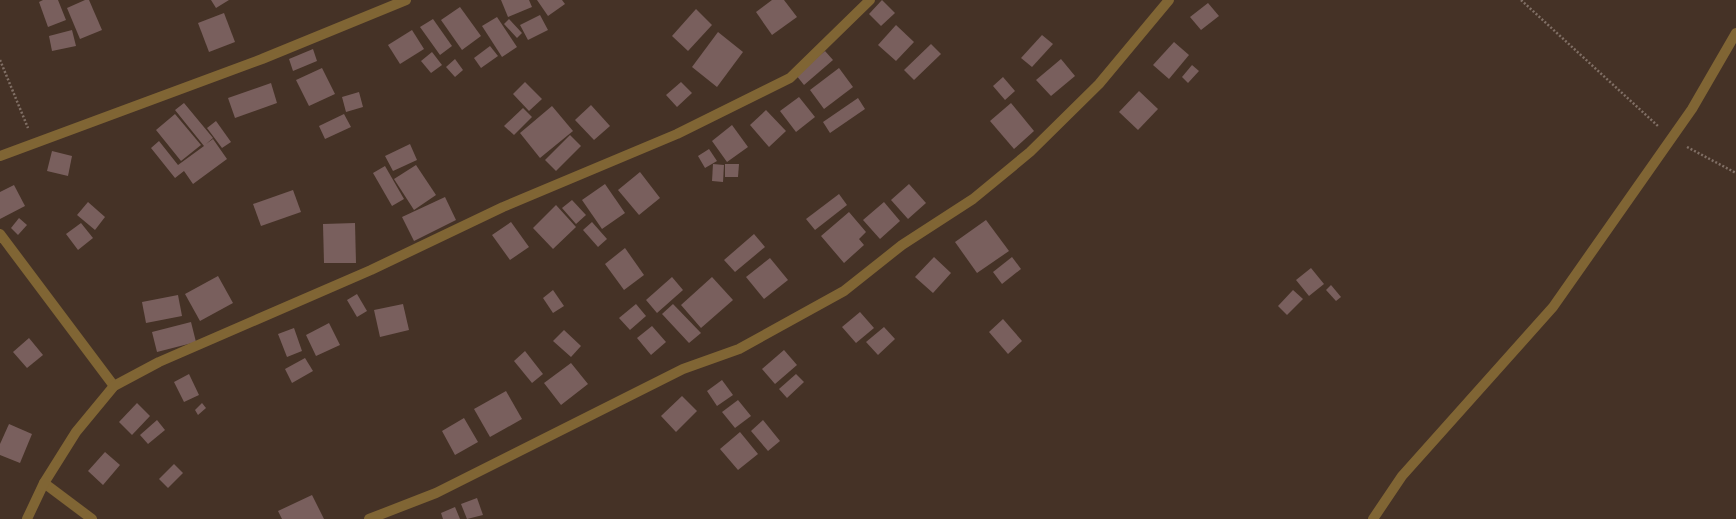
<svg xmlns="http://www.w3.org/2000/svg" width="1736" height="519" viewBox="0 0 1736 519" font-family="'Libre Baskerville',serif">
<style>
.building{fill:#795f5d}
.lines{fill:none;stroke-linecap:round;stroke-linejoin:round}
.path{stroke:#806f65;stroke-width:2.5;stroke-dasharray:2 2;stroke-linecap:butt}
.minor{stroke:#806534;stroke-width:10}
</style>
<rect width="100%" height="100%" fill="#453226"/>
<g class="building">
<polygon points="43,0 58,0 66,20 48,27 39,2"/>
<polygon points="85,0 89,0 102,30 80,39 67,8"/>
<polygon points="211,0 229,0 216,8"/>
<polygon points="501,0 529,0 532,7 508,17"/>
<polygon points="537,0 562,0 565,4 548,16"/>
<polygon points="772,0 784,0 797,17 772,35 756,12"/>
<polygon points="882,0 895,13 881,26 869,14"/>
<polygon points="1208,3 1219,16 1201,30 1190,17"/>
<polygon points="460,7 481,36 462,50 441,20"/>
<polygon points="696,9 712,25 688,51 672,36"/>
<polygon points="224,13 235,42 209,52 198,23"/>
<polygon points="540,15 548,30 528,40 520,25"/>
<polygon points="497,17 517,47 502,57 482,26"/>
<polygon points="433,19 452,46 440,55 420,27"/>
<polygon points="509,19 522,33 517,38 504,24"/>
<polygon points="896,25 914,42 896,61 878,45"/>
<polygon points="72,30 76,46 52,51 49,36"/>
<polygon points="412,30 424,49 400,64 388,45"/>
<polygon points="718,32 743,52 717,87 692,67"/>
<polygon points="1042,35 1053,44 1032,67 1021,58"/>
<polygon points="1174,42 1189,55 1169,79 1153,65"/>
<polygon points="931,44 941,54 914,80 904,70"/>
<polygon points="490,46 498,56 481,68 474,58"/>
<polygon points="313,49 317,61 293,71 289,59"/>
<polygon points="825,51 833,60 804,85 796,75"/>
<polygon points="432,52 442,65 431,73 421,61"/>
<polygon points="455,59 463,70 455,77 446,67"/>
<polygon points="1061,59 1075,76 1051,96 1036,80"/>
<polygon points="1192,65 1199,71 1188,83 1182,77"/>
<polygon points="322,68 335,94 309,106 296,80"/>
<polygon points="839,68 853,87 824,109 810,90"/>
<polygon points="1003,77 1015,91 1005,100 993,86"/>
<polygon points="525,82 542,99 529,111 513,94"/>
<polygon points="681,82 692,93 677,107 666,95"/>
<polygon points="271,83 277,103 235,118 228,98"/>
<polygon points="1139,91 1158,109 1138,130 1119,112"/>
<polygon points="359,92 363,107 346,112 342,97"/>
<polygon points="799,97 815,117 796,132 780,111"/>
<polygon points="858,98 865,109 830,133 823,122"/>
<polygon points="184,103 213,138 206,144 213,139 227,159 193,184 184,171 175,178 151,148 159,141 178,165 204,146 175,110"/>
<polygon points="1011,103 1034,131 1014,149 990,121"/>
<polygon points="591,105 610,126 594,140 575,120"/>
<polygon points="552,106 573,131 540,158 520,133"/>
<polygon points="523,108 532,117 514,135 504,126"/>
<polygon points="766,110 786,131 769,147 750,125"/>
<polygon points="175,114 201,145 181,161 156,130"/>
<polygon points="344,114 351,127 325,139 319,126"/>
<polygon points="216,121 231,142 222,148 207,128"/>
<polygon points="732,125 748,147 727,162 712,141"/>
<polygon points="570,135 581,146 556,171 545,160"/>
<polygon points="410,144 417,160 393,171 385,156"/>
<polygon points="709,149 717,161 705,168 698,156"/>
<polygon points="52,151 72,156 68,176 47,171"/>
<polygon points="713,164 724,165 723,182 712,181"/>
<polygon points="725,164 739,164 738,177 725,177"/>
<polygon points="416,165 436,195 414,210 394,179"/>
<polygon points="385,166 404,199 392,206 373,173"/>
<polygon points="640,172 660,198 639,215 618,190"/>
<polygon points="605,184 625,213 602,229 582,200"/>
<polygon points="909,184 926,203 908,219 891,200"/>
<polygon points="14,185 25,206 0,219 0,192"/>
<polygon points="293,190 301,212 261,226 253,204"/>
<polygon points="839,194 847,205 815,230 806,219"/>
<polygon points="445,197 456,220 414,241 402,217"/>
<polygon points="572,200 586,215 576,224 562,208"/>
<polygon points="88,202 105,217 95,230 77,215"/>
<polygon points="884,202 900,221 880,239 863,220"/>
<polygon points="556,205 576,227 553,249 533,228"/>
<polygon points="849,212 866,232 859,239 864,245 844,263 821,236"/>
<polygon points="19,218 27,225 18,235 11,228"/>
<polygon points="986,220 1009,251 977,273 955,242"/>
<polygon points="511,222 529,247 510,260 492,235"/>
<polygon points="592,222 607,239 598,247 583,230"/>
<polygon points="81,223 93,238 78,250 66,234"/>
<polygon points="355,223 356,263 324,263 323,224"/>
<polygon points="754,234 765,247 735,272 724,260"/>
<polygon points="625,248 644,275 624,290 605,264"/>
<polygon points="934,257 951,273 933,293 915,277"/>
<polygon points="1012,257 1021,269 1002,284 993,272"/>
<polygon points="770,258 788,280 764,299 746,277"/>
<polygon points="1311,268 1324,284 1309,296 1296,280"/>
<polygon points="218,276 233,303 200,321 185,294"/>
<polygon points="672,277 683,290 657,313 646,300"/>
<polygon points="712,277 733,300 701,328 681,305"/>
<polygon points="1331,285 1341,297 1336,301 1326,290"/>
<polygon points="553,290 564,306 553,313 543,298"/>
<polygon points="1293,290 1303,299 1287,315 1278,306"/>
<polygon points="357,294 367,311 357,317 347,300"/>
<polygon points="178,295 182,316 146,323 142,302"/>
<polygon points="403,304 409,330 380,337 374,310"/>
<polygon points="636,304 646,316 630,330 619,318"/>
<polygon points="673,304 701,333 689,343 662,314"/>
<polygon points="860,312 874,328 856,343 842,327"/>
<polygon points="1003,319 1022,341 1008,354 989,332"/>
<polygon points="191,322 196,342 157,352 152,332"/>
<polygon points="329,323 340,345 316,356 306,335"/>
<polygon points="652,326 666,342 651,355 637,338"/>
<polygon points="884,327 895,339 878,355 866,342"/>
<polygon points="294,328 302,351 287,357 278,334"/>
<polygon points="564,330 581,346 571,357 553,341"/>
<polygon points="29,338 43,355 27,368 13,352"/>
<polygon points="784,350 797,365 775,384 762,369"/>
<polygon points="525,351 543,374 532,383 514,361"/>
<polygon points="305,358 313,371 292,383 285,369"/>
<polygon points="571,363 588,384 561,405 544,383"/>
<polygon points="189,374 199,395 184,402 174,382"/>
<polygon points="796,374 804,382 787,398 779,389"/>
<polygon points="722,380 733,395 717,406 707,391"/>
<polygon points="506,391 522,419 490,437 474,409"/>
<polygon points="682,396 697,411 676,432 661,416"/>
<polygon points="738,400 751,416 735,428 722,412"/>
<polygon points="137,403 150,416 132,435 119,422"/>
<polygon points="202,403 206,408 198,415 195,410"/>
<polygon points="464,418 478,442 455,455 442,431"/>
<polygon points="157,420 165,430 148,444 140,435"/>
<polygon points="763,420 780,441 768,451 751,431"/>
<polygon points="9,424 32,434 20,463 0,455 0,444"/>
<polygon points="740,432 758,454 738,470 720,449"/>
<polygon points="105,452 120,465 103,485 88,471"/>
<polygon points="174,464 183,473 168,488 159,479"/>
<polygon points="312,495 324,519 282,519 278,511"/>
<polygon points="477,498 483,515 467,519 461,504"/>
<polygon points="455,507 460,519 443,519 441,513"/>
</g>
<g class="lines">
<g class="path">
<polyline points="1521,0 1659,127"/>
<polyline points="0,60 28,128"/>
<polyline points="1687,147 1736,173"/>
</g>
<g class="minor">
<polyline points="0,156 262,59 406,0"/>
<polyline points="0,234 114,386"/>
<polyline points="44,483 92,519"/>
<polyline points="27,519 44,483 76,432 114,386 159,362 371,270 503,207 677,134 790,78 870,0"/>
<polyline points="369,519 436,493 683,369 739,349 844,291 902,245 973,199 1030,152 1099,84 1169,0"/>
<polyline points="1373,519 1402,476 1553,307 1692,109 1736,33"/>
</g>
</g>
</svg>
